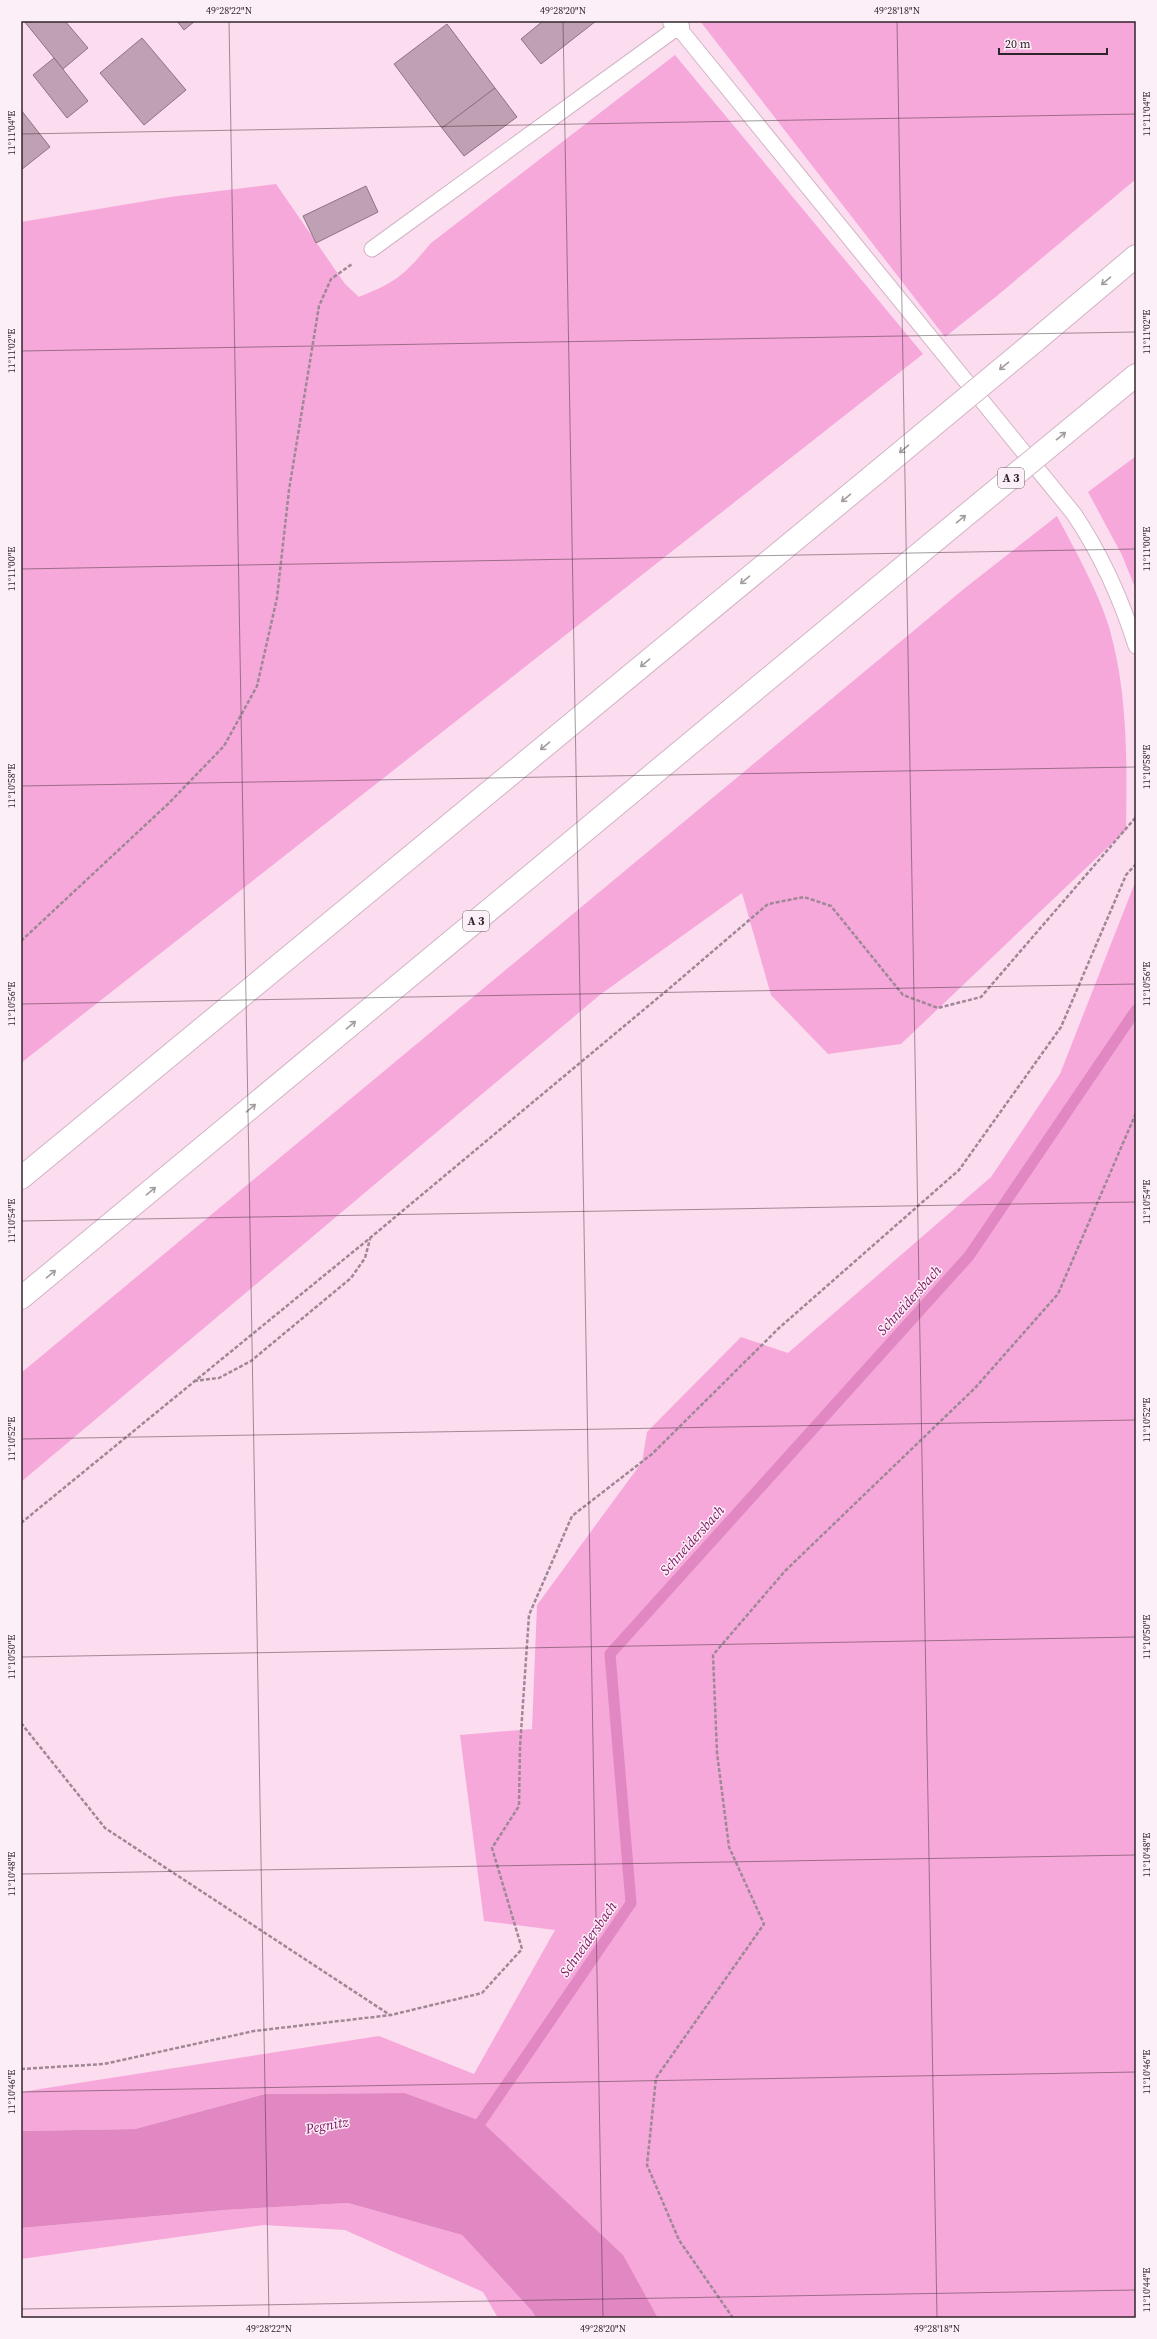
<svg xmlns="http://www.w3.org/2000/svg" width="1157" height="2339" viewBox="0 0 1157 2339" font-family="'Source Serif 4',serif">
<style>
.green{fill:#f6a8da}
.water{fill:#e188c2}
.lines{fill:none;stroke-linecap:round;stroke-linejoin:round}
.stream{stroke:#e188c2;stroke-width:11}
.building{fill:#c0a1b4;stroke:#8e7183}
.service-casing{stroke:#d2b3c6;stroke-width:17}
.minor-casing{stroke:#d2b3c6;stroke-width:24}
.motorway-casing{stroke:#d2b3c6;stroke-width:24}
.path{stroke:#9f8896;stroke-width:2.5;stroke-dasharray:4 2;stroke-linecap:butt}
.service{stroke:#fff;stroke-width:15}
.minor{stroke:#fff;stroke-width:22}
.motorway{stroke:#fff;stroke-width:22}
.motorway-bridge-casing{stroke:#d2b3c6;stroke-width:24;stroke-linecap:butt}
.motorway-bridge{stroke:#fff;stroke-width:22}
.oneway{stroke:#a29ca0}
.ticks{fill:none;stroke:#30242b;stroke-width:1;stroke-opacity:0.45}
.labels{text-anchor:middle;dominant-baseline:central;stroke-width:3;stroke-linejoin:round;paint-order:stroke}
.shield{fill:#fdeff7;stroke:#6e6168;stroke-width:1}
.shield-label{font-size:12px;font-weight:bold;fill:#30242b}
.water-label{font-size:14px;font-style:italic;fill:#7d1462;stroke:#fdeff7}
.neatline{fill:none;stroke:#30242b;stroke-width:1.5}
.ticks-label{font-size:10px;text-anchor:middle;fill:#30242b}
</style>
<rect width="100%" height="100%" fill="#fcdcef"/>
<g class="green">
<polygon points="700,21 1136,21 1136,179 998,295 945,337"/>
<path d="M675 55 923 354 21 1063V222L170 197 276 184 345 284 359 297C397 282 405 274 431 243Z"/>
<polygon points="1136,456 1136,590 1122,555 1088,492"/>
<path d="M1057 516C1075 550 1098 591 1109 627 1128 692 1127 762 1126 830L901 1044 828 1054 771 995 742 893 601 994 21 1482V1373L965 588Z"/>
<polygon points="1136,880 1136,2318 658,2318 622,2255 481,2121 405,2093 265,2094 135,2129 21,2131 21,2092 379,2036 474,2074 555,1930 484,1921 460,1735 532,1729 537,1605 642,1462 647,1432 741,1337 788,1353 991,1177 1060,1074"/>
<polygon points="348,2203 462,2235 532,2311 536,2318 498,2318 483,2292 345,2230 264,2225 21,2259 21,2228 225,2210"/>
</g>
<polygon class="water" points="405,2093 481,2121 623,2255 658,2318 536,2318 532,2311 462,2235 348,2203 225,2210 21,2228 21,2131 135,2129 265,2094"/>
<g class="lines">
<polyline class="stream" points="474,2132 631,1903 610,1654 969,1256 1136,1010"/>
</g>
<g class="building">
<polygon points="24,21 65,21 88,48 63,69"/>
<polygon points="177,21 195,21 184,30"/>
<polygon points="543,21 596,21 541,64 521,39"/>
<polygon points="447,24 495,88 442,128 394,64"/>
<polygon points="142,38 186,90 144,125 100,73"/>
<polygon points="54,58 88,101 67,118 33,75"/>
<polygon points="495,88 517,117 464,156 442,128"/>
<polygon points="21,110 50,147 21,170"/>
<polygon points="366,186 378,212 316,243 303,216"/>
</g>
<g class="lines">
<defs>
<path id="service" d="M372 249 678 27 1074 514C1102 556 1121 598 1136 646"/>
<polyline id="minor" points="674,21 678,27"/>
<g id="motorway">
<polyline points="1034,342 1136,256"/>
<polyline points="1090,413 1136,375"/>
<polyline points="21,1178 876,473"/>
<polyline points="21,1298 931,544"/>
</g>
</defs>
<use href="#service" class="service-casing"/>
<use href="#minor" class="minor-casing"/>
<use href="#motorway" class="motorway-casing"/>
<g class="path">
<polyline points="21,941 169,803 224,746 257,686 277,598 289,490 319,306 331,279 352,264"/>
<polyline points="194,1381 219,1378 251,1361 351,1278 365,1258 370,1239"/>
<polyline points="21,1523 370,1238 671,987 768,904 804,897 831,906 903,995 938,1008 981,997 1136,817"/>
<polyline points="21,1723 105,1828 390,2015"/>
<polyline points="21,2069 104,2064 254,2031 391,2015 482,1993 522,1949 492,1848 519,1806 520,1747 529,1615 572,1516 652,1454 779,1328 959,1170 1061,1027 1126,875 1136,864"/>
<polyline points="733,2318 679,2240 647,2165 656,2078 764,1924 729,1847 717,1753 713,1655 785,1571 975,1388 1058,1294 1136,1113"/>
</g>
<use href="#service" class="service"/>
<use href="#minor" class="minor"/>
<use href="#motorway" class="motorway"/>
<defs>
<g id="motorway-bridge">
<polyline points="876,473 1034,342"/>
<polyline points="931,544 1090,413"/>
</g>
</defs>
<use href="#motorway-bridge" class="motorway-bridge-casing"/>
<use href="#motorway-bridge" class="motorway-bridge"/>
</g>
<defs><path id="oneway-shaft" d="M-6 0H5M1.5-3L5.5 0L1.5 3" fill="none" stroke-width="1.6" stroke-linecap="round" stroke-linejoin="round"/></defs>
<g class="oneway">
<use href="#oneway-shaft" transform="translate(1106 281) rotate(140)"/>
<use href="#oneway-shaft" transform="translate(1004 366) rotate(140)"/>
<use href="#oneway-shaft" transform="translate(1061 436) rotate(-39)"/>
<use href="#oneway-shaft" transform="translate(904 449) rotate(140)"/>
<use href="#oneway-shaft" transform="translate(846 498) rotate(140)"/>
<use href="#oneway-shaft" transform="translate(961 519) rotate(-39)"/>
<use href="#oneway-shaft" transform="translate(745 580) rotate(140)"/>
<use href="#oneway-shaft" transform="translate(645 663) rotate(140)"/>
<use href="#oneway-shaft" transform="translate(545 746) rotate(140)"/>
<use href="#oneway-shaft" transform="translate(351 1025) rotate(-40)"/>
<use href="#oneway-shaft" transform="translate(251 1108) rotate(-40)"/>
<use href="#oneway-shaft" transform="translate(151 1191) rotate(-40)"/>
<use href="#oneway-shaft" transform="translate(51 1274) rotate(-40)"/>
</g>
<path class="ticks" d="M229 21 269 2318M563 21 603 2318M897 21 937 2318M21 134 1136 114M21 351 1136 332M21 569 1136 549M21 786 1136 767M21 1004 1136 984M21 1221 1136 1202M21 1439 1136 1420M21 1657 1136 1637M21 1874 1136 1855M21 2092 1136 2072M21 2309 1136 2290"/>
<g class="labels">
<g class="shield">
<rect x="998" y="468" width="26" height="20" rx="3"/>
<rect x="463" y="911" width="26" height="20" rx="3"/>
</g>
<g class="shield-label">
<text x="1011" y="478">A 3</text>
<text x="476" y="921">A 3</text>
</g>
<g class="water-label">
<text transform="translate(909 1300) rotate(-48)">Schneidersbach</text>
<text transform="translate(692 1540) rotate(-48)">Schneidersbach</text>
<text transform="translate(588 1939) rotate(-55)">Schneidersbach</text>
<text transform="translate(327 2125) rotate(-10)">Pegnitz</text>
</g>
</g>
<rect width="1157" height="2339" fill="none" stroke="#fdeff7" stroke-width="44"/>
<path d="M999 48v6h108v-6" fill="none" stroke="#30242b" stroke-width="2"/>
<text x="1005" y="48" font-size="12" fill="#30242b" stroke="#fdeff7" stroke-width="3" paint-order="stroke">20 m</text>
<rect x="22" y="22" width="1113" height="2295" class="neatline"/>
<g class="ticks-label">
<text x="229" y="14">49°28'22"N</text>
<text x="563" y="14">49°28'20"N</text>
<text x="897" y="14">49°28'18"N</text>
<text transform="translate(1146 114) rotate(-90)" y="4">11°11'04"E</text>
<text transform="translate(11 133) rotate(-90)" y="4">11°11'04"E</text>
<text transform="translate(1146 332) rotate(-90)" y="4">11°11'02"E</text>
<text transform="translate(11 351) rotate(-90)" y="4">11°11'02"E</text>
<text transform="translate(1146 549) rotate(-90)" y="4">11°11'00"E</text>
<text transform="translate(11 569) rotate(-90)" y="4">11°11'00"E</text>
<text transform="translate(1146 767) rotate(-90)" y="4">11°10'58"E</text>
<text transform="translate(11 786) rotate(-90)" y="4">11°10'58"E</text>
<text transform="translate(1146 984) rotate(-90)" y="4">11°10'56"E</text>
<text transform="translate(11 1004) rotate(-90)" y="4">11°10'56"E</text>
<text transform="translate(1146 1202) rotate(-90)" y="4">11°10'54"E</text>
<text transform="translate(11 1221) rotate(-90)" y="4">11°10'54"E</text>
<text transform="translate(1146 1420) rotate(-90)" y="4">11°10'52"E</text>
<text transform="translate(11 1439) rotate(-90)" y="4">11°10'52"E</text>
<text transform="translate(1146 1637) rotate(-90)" y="4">11°10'50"E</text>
<text transform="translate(11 1657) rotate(-90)" y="4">11°10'50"E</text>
<text transform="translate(1146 1855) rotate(-90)" y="4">11°10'48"E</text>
<text transform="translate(11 1874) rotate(-90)" y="4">11°10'48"E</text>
<text transform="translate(1146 2072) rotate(-90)" y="4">11°10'46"E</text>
<text transform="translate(11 2092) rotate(-90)" y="4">11°10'46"E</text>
<text transform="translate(1146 2290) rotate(-90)" y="4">11°10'44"E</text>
<text x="269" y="2332">49°28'22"N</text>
<text x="603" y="2332">49°28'20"N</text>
<text x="937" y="2332">49°28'18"N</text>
</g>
</svg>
